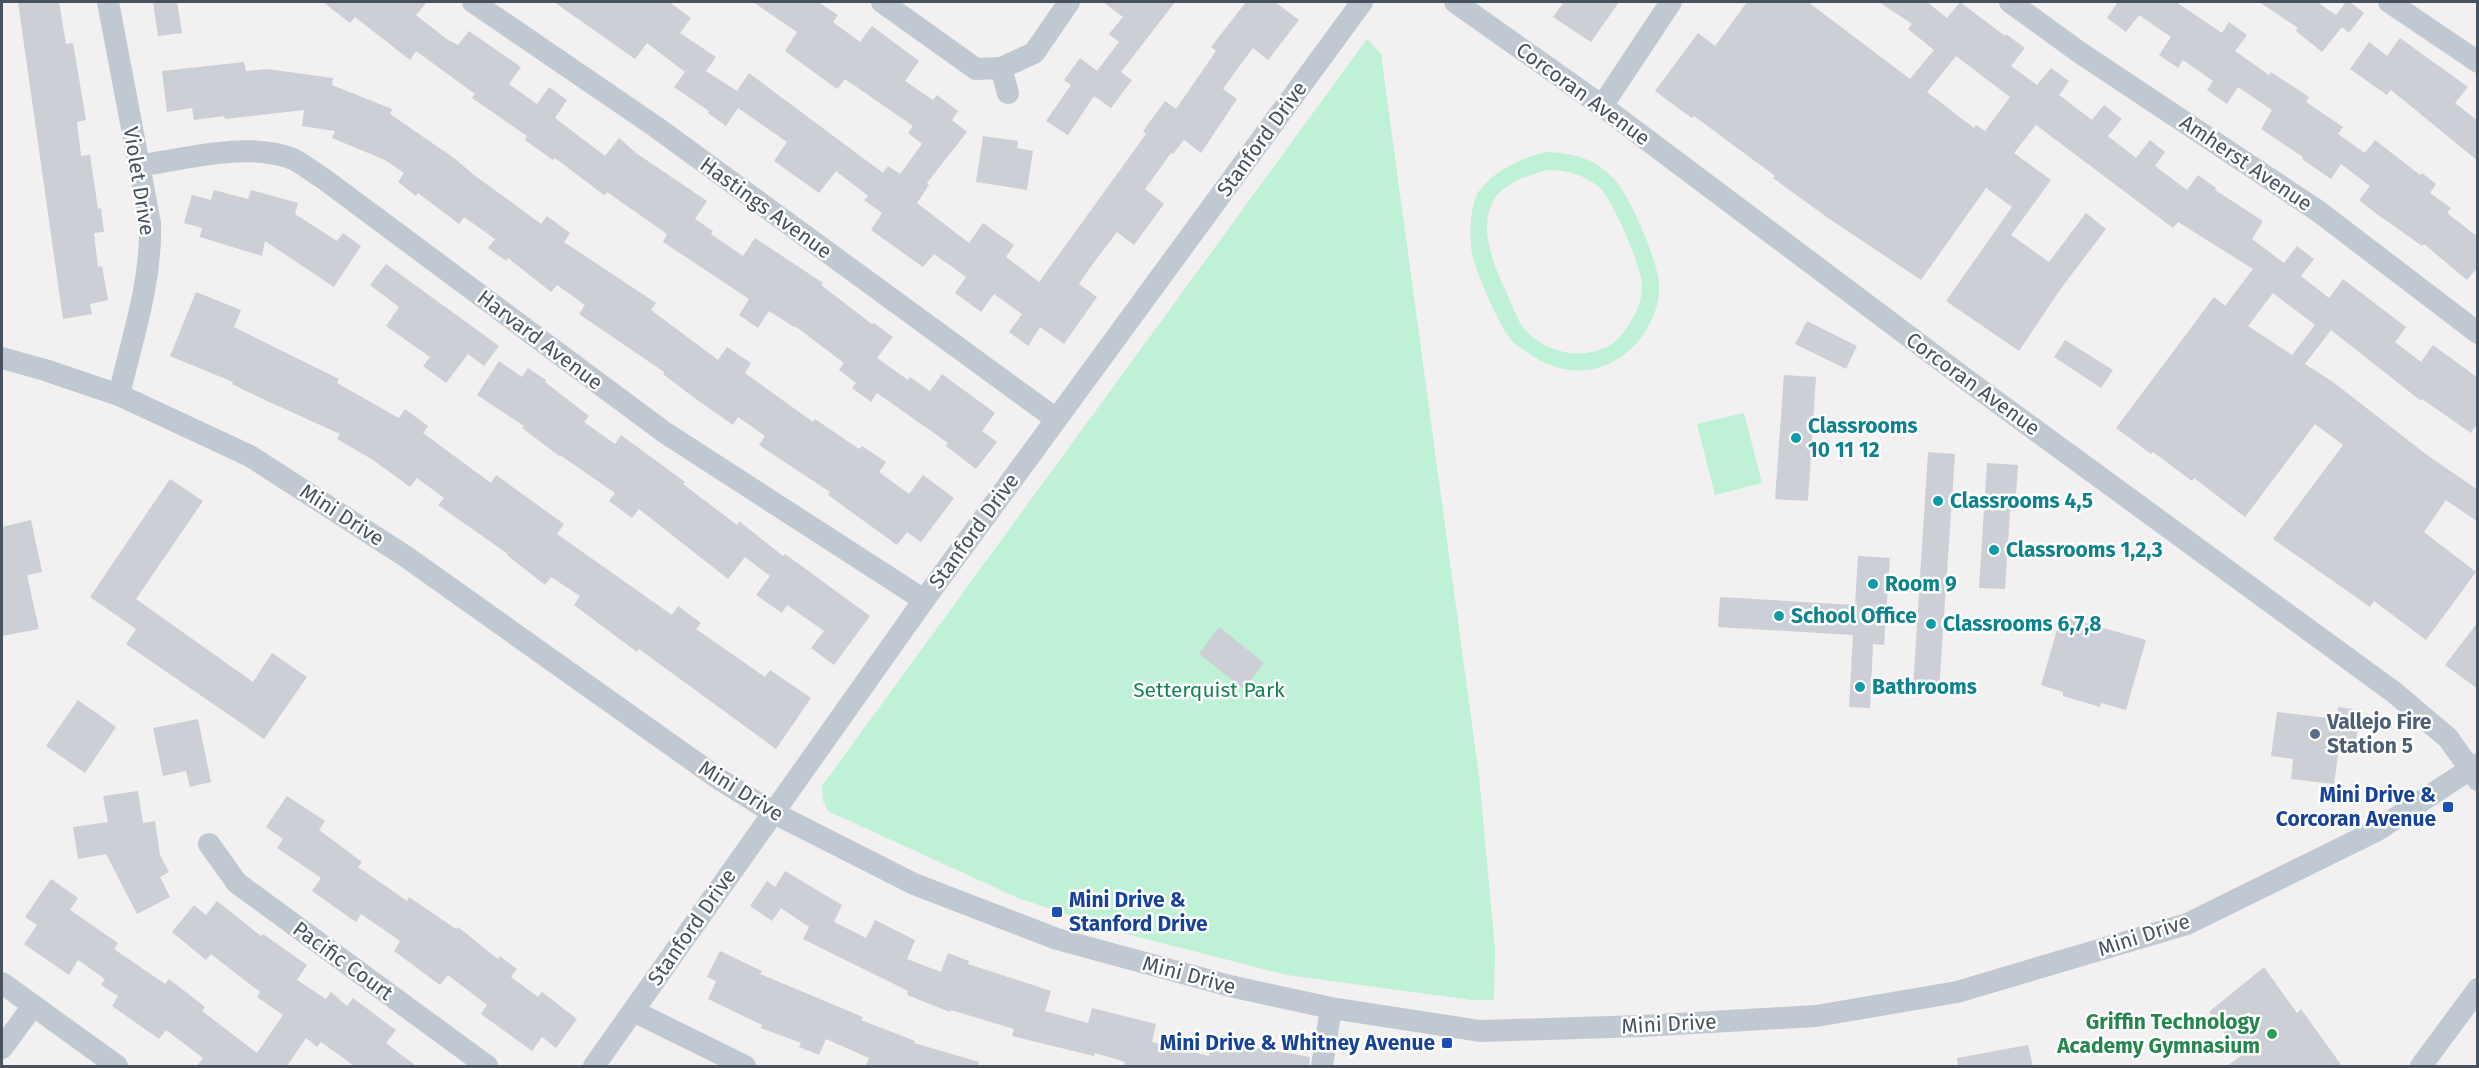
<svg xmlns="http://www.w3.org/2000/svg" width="2479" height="1068" viewBox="0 0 2479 1068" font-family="'Fira Sans',sans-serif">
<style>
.green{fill:#bef1d5;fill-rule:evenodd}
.building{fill:#cccfd5;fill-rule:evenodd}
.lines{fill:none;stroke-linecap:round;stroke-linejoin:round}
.minor{stroke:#c0c9d2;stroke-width:22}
.culture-dot{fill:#0f9aa8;stroke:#fff;stroke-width:2}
.service-dot{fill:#5c6f8a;stroke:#fff;stroke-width:2}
.transit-dot{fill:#1a4fb4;stroke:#fff;stroke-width:2}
.leisure-dot{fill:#2e9e5b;stroke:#fff;stroke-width:2}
.labels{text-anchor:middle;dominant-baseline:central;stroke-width:5;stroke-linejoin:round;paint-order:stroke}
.street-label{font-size:21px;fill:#47525e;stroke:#fff}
.culture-label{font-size:21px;font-weight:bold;fill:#0d838f;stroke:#fff;text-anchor:start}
.park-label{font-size:21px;fill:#158354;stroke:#fff}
.service-label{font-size:21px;font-weight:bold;fill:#4e5e75;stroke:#fff;text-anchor:start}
.transit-label{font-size:21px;font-weight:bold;fill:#164399;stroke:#fff;text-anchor:end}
.leisure-label{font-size:21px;font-weight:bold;fill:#27864d;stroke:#fff;text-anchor:end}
</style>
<rect width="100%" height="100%" fill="#f2f0f0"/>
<g class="green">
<polygon points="1367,39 1381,54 1479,776 1495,949 1494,1000 1472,1000 1287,975 1123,933 1018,898 828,811 823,801 822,786"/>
<path d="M1545 152C1571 153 1592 157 1611 176 1629 192 1657 259 1659 283 1660 300 1655 316 1646 330 1621 371 1573 383 1533 356 1525 351 1513 344 1508 336 1497 320 1476 272 1472 253 1469 237 1470 204 1479 191 1496 169 1520 159 1545 152ZM1547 170C1567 170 1585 174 1601 189 1614 203 1641 266 1642 285 1642 297 1639 309 1632 319 1627 328 1621 338 1612 344 1584 362 1542 353 1522 326 1518 320 1515 312 1512 305 1499 276 1476 234 1493 201 1503 183 1529 175 1547 170Z"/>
<polygon points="1744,413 1762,483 1715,495 1697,424"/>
</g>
<g class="building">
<polygon points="18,2 59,2 66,44 73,43 86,120 77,122 81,156 90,155 98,209 101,208 104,232 94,233 98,267 102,266 108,300 90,304 92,314 63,319"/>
<polygon points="153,2 177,2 182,33 158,36"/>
<polygon points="323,2 427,2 416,15 448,40 458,45 469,31 521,67 509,84 537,104 549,87 567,100 555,118 605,156 619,138 636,153 707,201 695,219 713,231 711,234 743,256 755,238 823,283 821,285 872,324 874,323 893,337 877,358 908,380 910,377 930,391 942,374 995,413 982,431 997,442 976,469 946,446 948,443 877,393 871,402 852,388 856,383 839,370 844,363 795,326 794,327 769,311 758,328 739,315 749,299 663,242 667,234 607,192 604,195 555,158 553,160 525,140 527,136 472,98 475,94 416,51 410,60 355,17 350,23"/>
<polygon points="554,2 669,2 691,18 680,33 716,57 706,71 737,91 749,73 883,173 888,166 900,174 922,144 908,133 913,126 845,79 837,89 785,51 797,32 753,2 818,2 838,15 833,22 860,42 872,26 919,61 905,81 933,100 937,95 958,111 952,120 967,132 927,183 929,185 917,203 969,243 983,223 1014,245 1006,257 1039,282 1146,134 1143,131 1165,101 1176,109 1216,51 1211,47 1246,2 1275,2 1299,20 1268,60 1253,48 1238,68 1223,89 1237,99 1201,153 1184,140 1173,154 1171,153 1145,189 1164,204 1134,245 1117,232 1089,269 1079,284 1097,297 1064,344 1040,327 1028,346 1009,332 1022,314 994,294 981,312 955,293 966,277 934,254 923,267 871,230 882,213 864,200 868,196 836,171 819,193 774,161 787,142 738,108 726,126 708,113 709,111 674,87 685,72 647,43 635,59"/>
<polygon points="1103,2 1175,2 1121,72 1132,80 1111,108 1094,96 1068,135 1046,121 1071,85 1064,80 1080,58 1097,71 1119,42 1109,34 1123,17"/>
<polygon points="1564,2 1619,2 1591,42 1553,17"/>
<path d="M1747 2H1808L1910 79 1934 50 1908 29 1912 24 1879 2H1927L1947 18 1960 2 2005 36 2006 34 2025 48 2011 66 2037 85 2051 68 2069 81 2059 95 2092 120 2104 105 2122 119 2108 136 2136 158 2150 140 2165 152 2155 166 2187 190 2198 175 2216 188 2215 190 2263 221 2252 239 2284 263 2297 246 2314 259 2301 276 2329 298 2343 279 2406 327 2395 342 2421 362 2433 345 2478 378V423L2471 433 2422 399 2421 401 2331 330 2305 364 2333 382 2427 455 2478 490V522L2446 500 2424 532 2476 572 2426 640 2374 601 2370 607 2273 539 2343 445 2315 424 2245 517 2194 478 2192 481 2153 452 2151 454 2116 428 2214 297 2225 306 2253 269 2178 222 2173 228 2036 125 2014 153 2051 180 2011 235 2049 262 2086 213 2106 229 2062 287 2019 351 1946 301 2012 207 1986 188 1921 280 1828 218 1773 178 1775 176 1694 116 1692 118 1655 91 1698 33 1715 46ZM1956 56 2010 97 1985 131 1976 125 1974 128 1927 92ZM2273 293 2315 325 2292 355 2248 326Z"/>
<polygon points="2118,2 2176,2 2222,33 2229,22 2247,35 2235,51 2269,75 2271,72 2309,97 2306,102 2343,127 2338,134 2365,153 2375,140 2420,175 2422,173 2436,184 2430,193 2451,208 2447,213 2478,237 2478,267 2467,280 2424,244 2422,246 2377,214 2359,200 2370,186 2341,164 2331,179 2302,159 2303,157 2261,129 2272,110 2238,87 2227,104 2207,90 2213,81 2183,60 2178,68 2159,55 2171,37 2139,15 2126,32 2107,18"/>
<polygon points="2259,2 2317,2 2336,15 2346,2 2350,2 2364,13 2349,33 2342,27 2322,52 2296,31 2298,28"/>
<polygon points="2400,38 2468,87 2455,103 2478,121 2478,161 2391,90 2387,95 2350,69 2369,42 2387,56"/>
<polygon points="244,62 246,71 267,69 333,78 332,85 392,109 390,114 454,158 474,175 541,224 547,216 570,233 564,242 656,303 651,310 718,360 727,347 751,363 745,373 813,422 815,419 859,449 862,446 886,462 879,472 909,494 923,475 954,498 921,542 907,532 897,545 828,495 830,492 759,445 765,436 738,417 733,425 693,397 663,374 664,372 579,314 585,305 557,285 551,292 508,258 506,261 488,248 495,239 464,217 459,224 418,193 416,196 398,182 404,173 385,160 332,138 335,131 302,126 304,110 225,119 224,116 194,120 192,108 167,112 162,71"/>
<polygon points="983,136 1018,141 1017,148 1033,151 1027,190 976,182"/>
<polygon points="214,190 248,199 251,190 298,203 295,214 337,241 343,233 361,246 334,287 265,241 262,256 200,237 202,228 184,223 192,195 211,200"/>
<polygon points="386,264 499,346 484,366 468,354 446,383 423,366 430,357 386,326 399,307 370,285"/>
<polygon points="196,292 241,310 234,327 339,379 337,383 399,418 405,409 428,426 423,433 491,483 496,475 564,524 557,534 672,615 678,606 701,623 696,629 765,677 770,670 811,698 776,749 639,649 637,652 574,605 580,596 551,577 545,585 507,555 508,554 438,505 444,498 417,478 410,487 373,460 337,439 340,434 265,400 232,384 233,382 170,356"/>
<polygon points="1807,321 1857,346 1846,369 1795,344"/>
<polygon points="2065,340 2113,370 2101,388 2054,357"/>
<polygon points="499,361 522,377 528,368 546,380 545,382 589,416 584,422 615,444 621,435 685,482 683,484 737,525 739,521 783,556 785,554 870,616 834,665 811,648 824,631 787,605 782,613 756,595 770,576 745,557 728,579 639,509 632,518 609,501 615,493 560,455 559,456 522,428 524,426 477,395"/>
<polygon points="1784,375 1816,377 1808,501 1775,499"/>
<polygon points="1928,452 1955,454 1939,690 1913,688"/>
<polygon points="1987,463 2018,465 2015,511 2010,511 2005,589 1979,588"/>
<polygon points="170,479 203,501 136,599 253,682 272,653 307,677 264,739 126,644 136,629 90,597"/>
<polygon points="31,520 42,572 27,575 39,629 2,636 2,527"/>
<polygon points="1858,556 1890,558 1884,645 1873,644 1870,708 1849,707 1853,635 1718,627 1720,597 1855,605"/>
<polygon points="2061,616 2146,640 2126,710 2101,703 2100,707 2063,696 2063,692 2041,685"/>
<polygon points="2478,622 2478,689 2445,665"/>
<polygon points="1219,627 1264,663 1244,689 1199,654"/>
<polygon points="78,700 116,727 85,773 46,746"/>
<polygon points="2338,707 2360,710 2355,750 2339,748 2334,784 2291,779 2293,759 2271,756 2277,712 2336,719"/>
<polygon points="198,719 211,782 190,787 186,771 163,776 153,728"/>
<polygon points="138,791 143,823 155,821 160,855 169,872 160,877 170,897 137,914 106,854 78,859 73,827 108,822 103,796"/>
<polygon points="287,796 325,821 319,830 362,862 358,867 407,901 409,897 456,929 458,927 498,959 500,956 517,969 511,977 538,997 542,992 577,1019 556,1048 542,1037 532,1051 481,1014 487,1005 448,975 440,985 394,951 400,941 361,914 356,922 312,891 321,878 277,848 283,839 266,827"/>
<polygon points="785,871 842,905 834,922 866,938 875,920 915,940 907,959 941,972 948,953 969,961 968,964 1051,991 1045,1011 1088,1023 1092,1008 1156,1024 1152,1042 1175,1048 1209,1056 1212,1040 1310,1057 1309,1066 1124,1066 1125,1062 1095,1053 1094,1056 1012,1036 1014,1029 951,1010 950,1012 907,995 908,991 803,939 809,927 781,908 772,921 750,906 767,881 775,887"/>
<polygon points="51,879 78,898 70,910 118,943 114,949 165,984 169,979 205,1007 202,1011 257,1053 283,1015 257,997 260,992 211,954 206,960 172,932 194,905 206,915 217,901 261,936 263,934 307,965 297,980 326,999 331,992 347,1006 353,998 377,1016 396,1030 386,1043 416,1066 354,1066 321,1042 317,1047 306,1038 287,1066 197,1066 203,1058 166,1030 159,1039 112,1006 118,996 101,985 105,979 78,960 69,975 24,944 37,925 25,917"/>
<polygon points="720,951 762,971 760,974 863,1017 861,1020 915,1041 914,1043 979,1062 978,1066 866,1066 869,1058 826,1039 819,1055 799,1047 801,1043 761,1028 762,1025 708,999 716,981 707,977"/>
<polygon points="2264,967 2297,1013 2301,1009 2342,1066 2227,1066 2241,1056 2209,1012"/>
<polygon points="2028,1045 2033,1066 1958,1066 1957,1058"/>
</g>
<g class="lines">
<g class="minor">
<path d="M108 2 150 223C152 281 132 339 119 395"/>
<polyline points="473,2 656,127 1056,419"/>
<polyline points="882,2 976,69 1001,68 1034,53 1069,2"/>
<polyline points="1455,2 1602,106 1971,383 2395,693 2448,738 2478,780"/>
<polyline points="2010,2 2079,52 2318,211 2478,333"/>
<polyline points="2389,2 2478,62"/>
<polyline points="1001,68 1008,93"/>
<polyline points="1602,106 1671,2"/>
<path d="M138 166C184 159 249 141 293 159 303 164 314 173 324 179L664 432 924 600"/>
<polyline points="2,358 45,370 119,395 250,456 405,556 719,779 772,812 914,884 1057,939 1230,986 1331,1008 1480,1031 1642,1026 1816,1016 1957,992 2187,924 2376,831 2478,764"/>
<polyline points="209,844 237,883 487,1066"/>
<polyline points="2,983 117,1066"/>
<polyline points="633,1011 745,1066"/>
<polyline points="2,1048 33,1006"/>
<polyline points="594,1066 924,600 1362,2"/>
<polyline points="1322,1066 1331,1008"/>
<polyline points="2421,1066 2478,989"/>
</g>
</g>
<g class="culture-dot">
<circle cx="1796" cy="438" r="6"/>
<circle cx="1938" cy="501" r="6"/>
<circle cx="1994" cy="550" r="6"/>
<circle cx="1873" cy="584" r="6"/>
<circle cx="1779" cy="616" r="6"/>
<circle cx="1931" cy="624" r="6"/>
<circle cx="1860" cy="687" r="6"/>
</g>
<circle class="service-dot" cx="2315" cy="734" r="6"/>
<g class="transit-dot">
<rect x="2442" y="801" width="12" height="12" rx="3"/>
<rect x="1051" y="906" width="12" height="12" rx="3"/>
<rect x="1441" y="1037" width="12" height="12" rx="3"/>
</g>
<circle class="leisure-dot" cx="2272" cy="1034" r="6"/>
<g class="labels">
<g class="street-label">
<text transform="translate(1583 94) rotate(36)">Corcoran Avenue</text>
<text transform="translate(1262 139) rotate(-54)">Stanford Drive</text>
<text transform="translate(2246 163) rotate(34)">Amherst Avenue</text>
<text transform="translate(139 181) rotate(81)">Violet Drive</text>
<text transform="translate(766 208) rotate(36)">Hastings Avenue</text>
<text transform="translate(540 340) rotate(37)">Harvard Avenue</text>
<text transform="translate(1973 384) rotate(36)">Corcoran Avenue</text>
<text transform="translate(342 515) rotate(33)">Mini Drive</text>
<text transform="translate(974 531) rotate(-54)">Stanford Drive</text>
<text transform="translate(741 791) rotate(32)">Mini Drive</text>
<text transform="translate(692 927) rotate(-55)">Stanford Drive</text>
<text transform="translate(2144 935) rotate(-18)">Mini Drive</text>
<text transform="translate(343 961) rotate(36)">Pacific Court</text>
<text transform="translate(1189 975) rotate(15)">Mini Drive</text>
<text transform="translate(1669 1024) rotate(-3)">Mini Drive</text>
</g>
<g class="culture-label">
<text x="1808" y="426">Classrooms<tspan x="1808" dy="24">10 11 12</tspan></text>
<text x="1950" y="501">Classrooms 4,5</text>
<text x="2006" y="550">Classrooms 1,2,3</text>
<text x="1885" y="584">Room 9</text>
<text x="1791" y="616">School Office</text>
<text x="1943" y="624">Classrooms 6,7,8</text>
<text x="1872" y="687">Bathrooms</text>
</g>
<g class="park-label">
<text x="1209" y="690">Setterquist Park</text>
</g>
<g class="service-label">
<text x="2327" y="722">Vallejo Fire<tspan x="2327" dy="24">Station 5</tspan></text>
</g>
<g class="transit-label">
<text x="2436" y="795">Mini Drive &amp;<tspan x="2436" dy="24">Corcoran Avenue</tspan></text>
<text x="1069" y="900" text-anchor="start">Mini Drive &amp;<tspan x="1069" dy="24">Stanford Drive</tspan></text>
<text x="1435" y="1043">Mini Drive &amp; Whitney Avenue</text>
</g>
<g class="leisure-label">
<text x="2260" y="1022">Griffin Technology<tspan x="2260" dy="24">Academy Gymnasium</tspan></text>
</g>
</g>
<rect width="2479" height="1068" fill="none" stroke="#47525e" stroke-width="6"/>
</svg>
